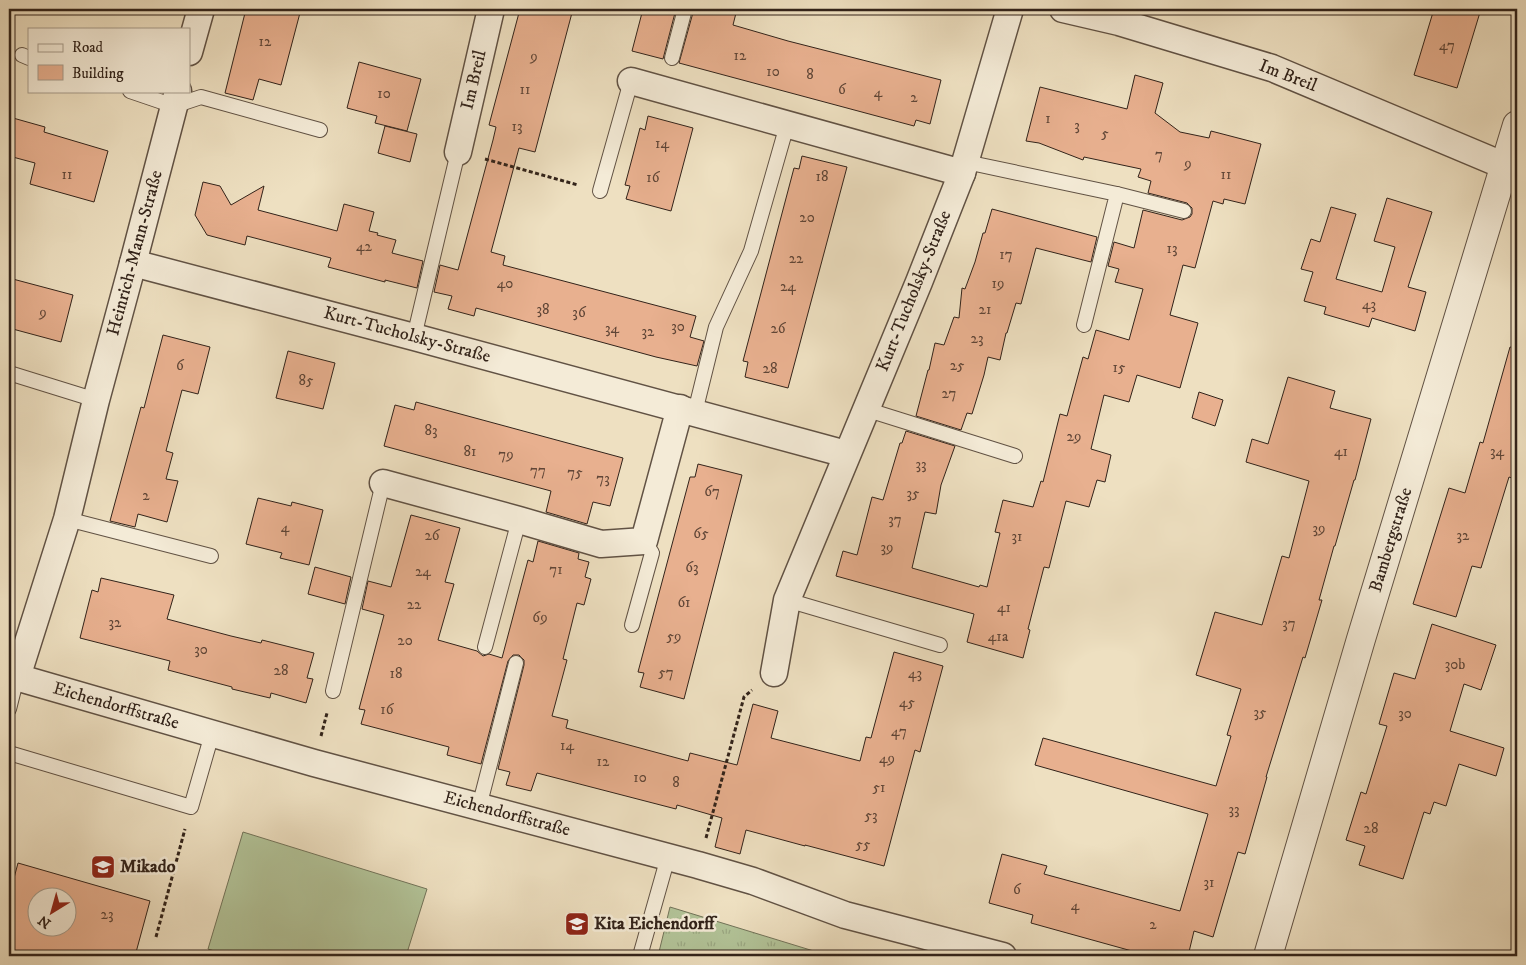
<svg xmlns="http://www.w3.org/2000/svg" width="1526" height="965" viewBox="0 0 1526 965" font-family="'IM FELL DW Pica',serif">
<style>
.grass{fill:url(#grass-tufts);stroke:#727359}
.pitch{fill:#b2c398;stroke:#727359}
.building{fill:#e8b08f;stroke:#32231a;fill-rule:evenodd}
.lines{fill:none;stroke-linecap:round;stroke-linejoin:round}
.service-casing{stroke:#615244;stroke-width:16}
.minor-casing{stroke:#615244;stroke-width:29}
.tertiary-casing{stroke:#615244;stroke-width:30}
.path{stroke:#32231a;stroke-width:3;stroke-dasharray:4 2.5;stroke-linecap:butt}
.service{stroke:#f4ebd7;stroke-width:14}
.minor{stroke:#f4ebd7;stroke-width:26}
.tertiary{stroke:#f4ebd7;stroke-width:28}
.labels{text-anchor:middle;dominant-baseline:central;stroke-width:5;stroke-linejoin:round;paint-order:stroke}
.number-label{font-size:15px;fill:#604637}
.street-label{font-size:18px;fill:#32231a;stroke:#f4ebd7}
.poi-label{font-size:18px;font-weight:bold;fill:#32231a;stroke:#f4ebd7;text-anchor:start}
</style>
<defs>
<pattern id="grass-tufts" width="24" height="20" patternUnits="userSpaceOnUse" patternTransform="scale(1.25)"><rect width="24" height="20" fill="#b2c398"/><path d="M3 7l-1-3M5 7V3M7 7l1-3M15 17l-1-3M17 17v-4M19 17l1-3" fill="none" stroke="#9aa782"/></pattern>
</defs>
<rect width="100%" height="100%" fill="#eee0c1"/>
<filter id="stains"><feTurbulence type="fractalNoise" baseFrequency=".004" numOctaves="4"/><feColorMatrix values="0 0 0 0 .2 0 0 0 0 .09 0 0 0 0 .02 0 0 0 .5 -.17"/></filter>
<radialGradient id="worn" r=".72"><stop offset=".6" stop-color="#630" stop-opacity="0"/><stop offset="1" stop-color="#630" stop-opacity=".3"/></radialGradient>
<polygon class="grass" points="670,907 830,956 658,956"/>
<polygon class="pitch" points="243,832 427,889 406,956 230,956 208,949"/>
<g class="building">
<polygon points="246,9 301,9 281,85 259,79 253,100 225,93"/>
<polygon points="520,9 573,9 535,152 519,148 491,252 505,256 503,265 696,316 690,337 704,341 697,366 656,357 476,308 474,316 448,309 452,296 434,292 440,265 458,270 493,140 496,127 489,125"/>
<polygon points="643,9 676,9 663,59 632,51"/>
<polygon points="694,9 737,9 733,25 788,41 941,80 930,124 916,120 914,126 679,63"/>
<polygon points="1434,9 1481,9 1457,88 1414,75"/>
<polygon points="359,62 421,79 407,131 375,123 377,116 347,108"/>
<polygon points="1135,75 1163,83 1155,113 1180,132 1209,138 1211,131 1261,144 1245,204 1224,199 1223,204 1213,201 1195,268 1183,265 1170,315 1198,323 1180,388 1137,375 1129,402 1104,395 1091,449 1111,455 1105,482 1097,480 1089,507 1066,501 1049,568 1044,567 1028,629 1030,630 1023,658 967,642 974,614 836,576 843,551 857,555 872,497 883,500 900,443 902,443 906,431 955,446 941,485 936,514 925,512 912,568 979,587 980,585 987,587 1000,533 995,532 1003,500 1033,507 1041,481 1043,482 1060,414 1067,416 1083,357 1088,359 1096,330 1129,340 1143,289 1115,282 1119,269 1108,266 1114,242 1134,248 1143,210 1182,220 1190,217 1192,214 1192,208 1187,203 1148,193 1151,181 1138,177 1141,169 1084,157 1083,160 1039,143 1026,141 1040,87 1127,109"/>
<polygon points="648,116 693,128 671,211 626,199 630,186 625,185 633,155 640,128 645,130"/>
<polygon points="13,118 45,127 44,132 108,151 94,202 30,184 35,163 9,156 9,135"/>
<polygon points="385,126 417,134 410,162 378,153"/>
<polygon points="802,156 847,167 788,388 745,377 748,362 743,361 794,168 799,169"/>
<polygon points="203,182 220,186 231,205 264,186 258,210 337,231 344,204 374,212 369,231 378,233 377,235 396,240 392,253 423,261 417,288 385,280 385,282 328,267 331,258 247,236 245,245 207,235 195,215"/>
<polygon points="1387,198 1432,212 1408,287 1426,292 1415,331 1372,318 1369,327 1324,314 1326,307 1304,301 1313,272 1301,269 1311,239 1320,242 1331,207 1356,214 1336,279 1382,292 1395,247 1374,241"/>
<polygon points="992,209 1097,237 1091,262 1036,248 1021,304 1016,303 1007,333 1006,333 1000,360 988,357 984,375 972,414 967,413 961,430 916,416 928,370 929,370 935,343 944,345 954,317 959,318 962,288 965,289 975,262 983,233 985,233"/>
<polygon points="9,278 73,295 61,342 9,328"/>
<polygon points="163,335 210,347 198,394 182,390 166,451 173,453 166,479 178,481 167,522 138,514 135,527 110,521 141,407 144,408"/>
<polygon points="1510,347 1517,348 1517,480 1509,477 1481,568 1472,566 1456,617 1413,604 1449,488 1465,493 1480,442 1483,443"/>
<polygon points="288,351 335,363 323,409 276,398"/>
<polygon points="1288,377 1335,391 1330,408 1371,419 1355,480 1354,480 1335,546 1334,546 1319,600 1322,600 1305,658 1303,657 1266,777 1267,777 1245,854 1238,852 1213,937 1194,931 1188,956 1150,956 1031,923 1033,915 989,903 1002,854 1047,866 1044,874 1180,911 1208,814 1035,765 1043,738 1216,786 1231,736 1227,735 1241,689 1196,675 1215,612 1262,625 1282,556 1289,558 1309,481 1246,462 1252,439 1268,444"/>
<polygon points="1199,392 1223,400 1215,426 1192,418"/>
<polygon points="416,402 623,458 610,506 593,502 587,524 546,512 551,491 384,446 395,405 414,410"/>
<polygon points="698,464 742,475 684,699 640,687 644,673 638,672 690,477 695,477"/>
<polygon points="258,498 291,506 292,502 323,510 309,565 280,558 282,553 246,544"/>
<polygon points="411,515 460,528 445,582 454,584 438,640 477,651 483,656 489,654 502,658 528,560 533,562 538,541 579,553 578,559 589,562 585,577 591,579 584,605 577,603 563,659 567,660 552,716 568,720 566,728 688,761 690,753 737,765 753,704 778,711 771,738 860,761 866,737 871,738 894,652 943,666 920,752 915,750 884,866 805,845 805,846 746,830 740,854 715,847 722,818 677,805 676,809 537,773 531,791 506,785 510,772 498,769 524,665 524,660 519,655 513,655 508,661 481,764 447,755 449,747 361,724 365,710 359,709 384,615 362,609 368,581 391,587"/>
<polygon points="315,567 351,577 345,604 308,594"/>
<polygon points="101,578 174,595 167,619 231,636 261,643 262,640 314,653 307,678 313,679 306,703 271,693 270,698 232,689 232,687 168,670 170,661 80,638 92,590 98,592"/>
<polygon points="1432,624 1496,645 1481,690 1464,684 1450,731 1504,748 1496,776 1459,764 1446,806 1434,802 1430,814 1424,812 1403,879 1359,865 1365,846 1346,840 1361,792 1366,794 1387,726 1379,724 1394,673 1415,679"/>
<path d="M18 863 150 901 135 956H9V897ZM38 898H68V928H38Z"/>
</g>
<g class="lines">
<defs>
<g id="service">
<polyline points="22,55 29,58"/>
<polyline points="672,58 685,9"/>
<polyline points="130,91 174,106 201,97 320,130"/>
<polyline points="966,162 1117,194 1084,325"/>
<polyline points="600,191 631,81"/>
<polyline points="1117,194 1184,211"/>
<polyline points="414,337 458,152"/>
<polyline points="9,373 96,400"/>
<polyline points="865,409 1015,456"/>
<polyline points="695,412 716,327 751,251 787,125"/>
<polyline points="67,519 211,556"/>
<polyline points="787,600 940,645"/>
<polyline points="632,625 652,553 644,541"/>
<polyline points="485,647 519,520"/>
<polyline points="333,691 383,483"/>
<polyline points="9,709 17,677"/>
<polyline points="9,753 191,807 212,734"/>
<polyline points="479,807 516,663"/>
<polyline points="640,956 668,857"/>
</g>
<g id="minor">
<polyline points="1063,9 1119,22 1272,68 1505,166"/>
<polyline points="189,52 201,9"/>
<polyline points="631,81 962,173"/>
<polyline points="458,152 491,9"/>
<polyline points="133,263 414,337 846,454"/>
<polyline points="383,483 519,520 601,544 644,541 680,408"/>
<polyline points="774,673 787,600 919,282 962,173 1010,9"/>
<polyline points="9,675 314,763 698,865 753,881 845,915 1003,956"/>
<polyline points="17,677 67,519 96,400 133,263 178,91"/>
</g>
<polyline id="tertiary" points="1268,956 1361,639 1517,125"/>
</defs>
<use href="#service" class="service-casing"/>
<use href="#minor" class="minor-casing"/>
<use href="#tertiary" class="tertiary-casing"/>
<g class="path">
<polyline points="485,159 578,185"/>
<polyline points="321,736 327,713"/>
<polyline points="706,838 744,697 752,690"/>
<polyline points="156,937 185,829"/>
</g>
<use href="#service" class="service"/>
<use href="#minor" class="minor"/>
<use href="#tertiary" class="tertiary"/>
</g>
<defs>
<symbol id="school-square" viewBox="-11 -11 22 22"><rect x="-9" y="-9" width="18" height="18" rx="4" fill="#8f2418" stroke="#f4ebd7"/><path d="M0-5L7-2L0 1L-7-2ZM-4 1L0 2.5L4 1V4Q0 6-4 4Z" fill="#fff"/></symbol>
</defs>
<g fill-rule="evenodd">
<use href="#school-square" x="89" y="853" width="28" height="28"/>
<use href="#school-square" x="563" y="910" width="28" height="28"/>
</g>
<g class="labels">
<g class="number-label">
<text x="265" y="41">12</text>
<text x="1447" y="45">47</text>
<text x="740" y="55">12</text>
<text x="534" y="56">9</text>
<text x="773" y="71">10</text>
<text x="810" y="74">8</text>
<text x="525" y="89">11</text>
<text x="842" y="89">6</text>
<text x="878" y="92">4</text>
<text x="384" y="93">10</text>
<text x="914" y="97">2</text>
<text x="1048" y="118">1</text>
<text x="1077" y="125">3</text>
<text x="517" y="126">13</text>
<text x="1105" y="133">5</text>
<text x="662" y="143">14</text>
<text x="1159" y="154">7</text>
<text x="1188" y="163">9</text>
<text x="67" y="174">11</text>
<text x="1226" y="174">11</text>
<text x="822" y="176">18</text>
<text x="653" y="177">16</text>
<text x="807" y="217">20</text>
<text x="364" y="246">42</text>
<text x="1172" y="248">13</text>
<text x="1006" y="254">17</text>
<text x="796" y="258">22</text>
<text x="505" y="283">40</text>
<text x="998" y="283">19</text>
<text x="788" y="286">24</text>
<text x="1369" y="304">43</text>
<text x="543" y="309">38</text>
<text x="985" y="309">21</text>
<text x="43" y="312">9</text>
<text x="579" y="312">36</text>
<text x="678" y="326">30</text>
<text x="612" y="328">34</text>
<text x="778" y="328">26</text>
<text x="648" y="331">32</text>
<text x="977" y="338">23</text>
<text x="180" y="365">6</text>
<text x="957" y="365">25</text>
<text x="1119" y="367">15</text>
<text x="770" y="368">28</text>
<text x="306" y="380">85</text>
<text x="949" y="393">27</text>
<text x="431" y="430">83</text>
<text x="1074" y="436">29</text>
<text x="470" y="451">81</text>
<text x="1341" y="451">41</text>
<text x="1497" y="451">34</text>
<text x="506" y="454">79</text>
<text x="921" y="464">33</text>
<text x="538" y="470">77</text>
<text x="575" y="472">75</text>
<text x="603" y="478">73</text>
<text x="712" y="491">67</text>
<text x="913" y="493">35</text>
<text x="146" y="495">2</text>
<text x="895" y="519">37</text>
<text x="285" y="527">4</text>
<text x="1319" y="528">39</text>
<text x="701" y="533">65</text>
<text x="432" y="535">26</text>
<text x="1463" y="535">32</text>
<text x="1017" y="536">31</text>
<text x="887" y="547">39</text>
<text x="692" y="567">63</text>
<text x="556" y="569">71</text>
<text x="423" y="571">24</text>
<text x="684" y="602">61</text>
<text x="414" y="604">22</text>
<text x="1004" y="607">41</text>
<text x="540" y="617">69</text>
<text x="115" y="622">32</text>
<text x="1289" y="623">37</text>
<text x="674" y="636">59</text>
<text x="998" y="636">41a</text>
<text x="405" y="640">20</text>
<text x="201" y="649">30</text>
<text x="1455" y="664">30b</text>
<text x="281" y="670">28</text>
<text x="666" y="672">57</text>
<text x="396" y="673">18</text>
<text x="915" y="673">43</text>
<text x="907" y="702">45</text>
<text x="387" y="709">16</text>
<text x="1260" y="712">35</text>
<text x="1405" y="713">30</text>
<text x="899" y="731">47</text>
<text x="567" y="745">14</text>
<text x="887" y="758">49</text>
<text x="603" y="761">12</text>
<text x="640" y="777">10</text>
<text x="676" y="782">8</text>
<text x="879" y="787">51</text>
<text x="1234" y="809">33</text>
<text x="871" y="815">53</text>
<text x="1371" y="828">28</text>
<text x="863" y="844">55</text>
<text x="1209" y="882">31</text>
<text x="1017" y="889">6</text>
<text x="1075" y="905">4</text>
<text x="107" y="914">23</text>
<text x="1153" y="924">2</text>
</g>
<g class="street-label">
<text transform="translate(1288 76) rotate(21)">Im Breil</text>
<text transform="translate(474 80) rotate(-77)">Im Breil</text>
<text transform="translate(135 253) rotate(-75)">Heinrich-Mann-Straße</text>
<text transform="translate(914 291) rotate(-68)">Kurt-Tucholsky-Straße</text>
<text transform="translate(407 335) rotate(15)">Kurt-Tucholsky-Straße</text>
<text transform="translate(1391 540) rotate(-73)">Bambergstraße</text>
<text transform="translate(116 706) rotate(16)">Eichendorffstraße</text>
<text transform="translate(507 814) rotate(15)">Eichendorffstraße</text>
</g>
<g class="poi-label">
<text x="120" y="867">Mikado</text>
<text x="594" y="924">Kita Eichendorff</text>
</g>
</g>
<rect width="1526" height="965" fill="none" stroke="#eee0c1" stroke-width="30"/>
<rect x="10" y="10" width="1506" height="945" fill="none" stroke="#32231a" stroke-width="2.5"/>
<rect x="15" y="15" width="1496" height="935" fill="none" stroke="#32231a"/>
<rect x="28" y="28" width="162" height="65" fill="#f4ebd7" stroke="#a69b8b"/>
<rect x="38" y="44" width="25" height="8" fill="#f4ebd7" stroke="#a69b8b"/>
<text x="72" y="52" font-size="15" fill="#32231a">Road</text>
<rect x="38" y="65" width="25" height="15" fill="#e8b08f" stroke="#a69b8b"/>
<text x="72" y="78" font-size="15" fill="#32231a">Building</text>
<g transform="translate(52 912) rotate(217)"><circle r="24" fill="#f4ebd7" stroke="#a69b8b"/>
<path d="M0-4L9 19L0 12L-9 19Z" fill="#8f2418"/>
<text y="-8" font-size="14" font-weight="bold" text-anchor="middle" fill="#32231a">N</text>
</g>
<rect width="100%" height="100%" filter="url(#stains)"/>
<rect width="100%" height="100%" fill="url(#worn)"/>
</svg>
